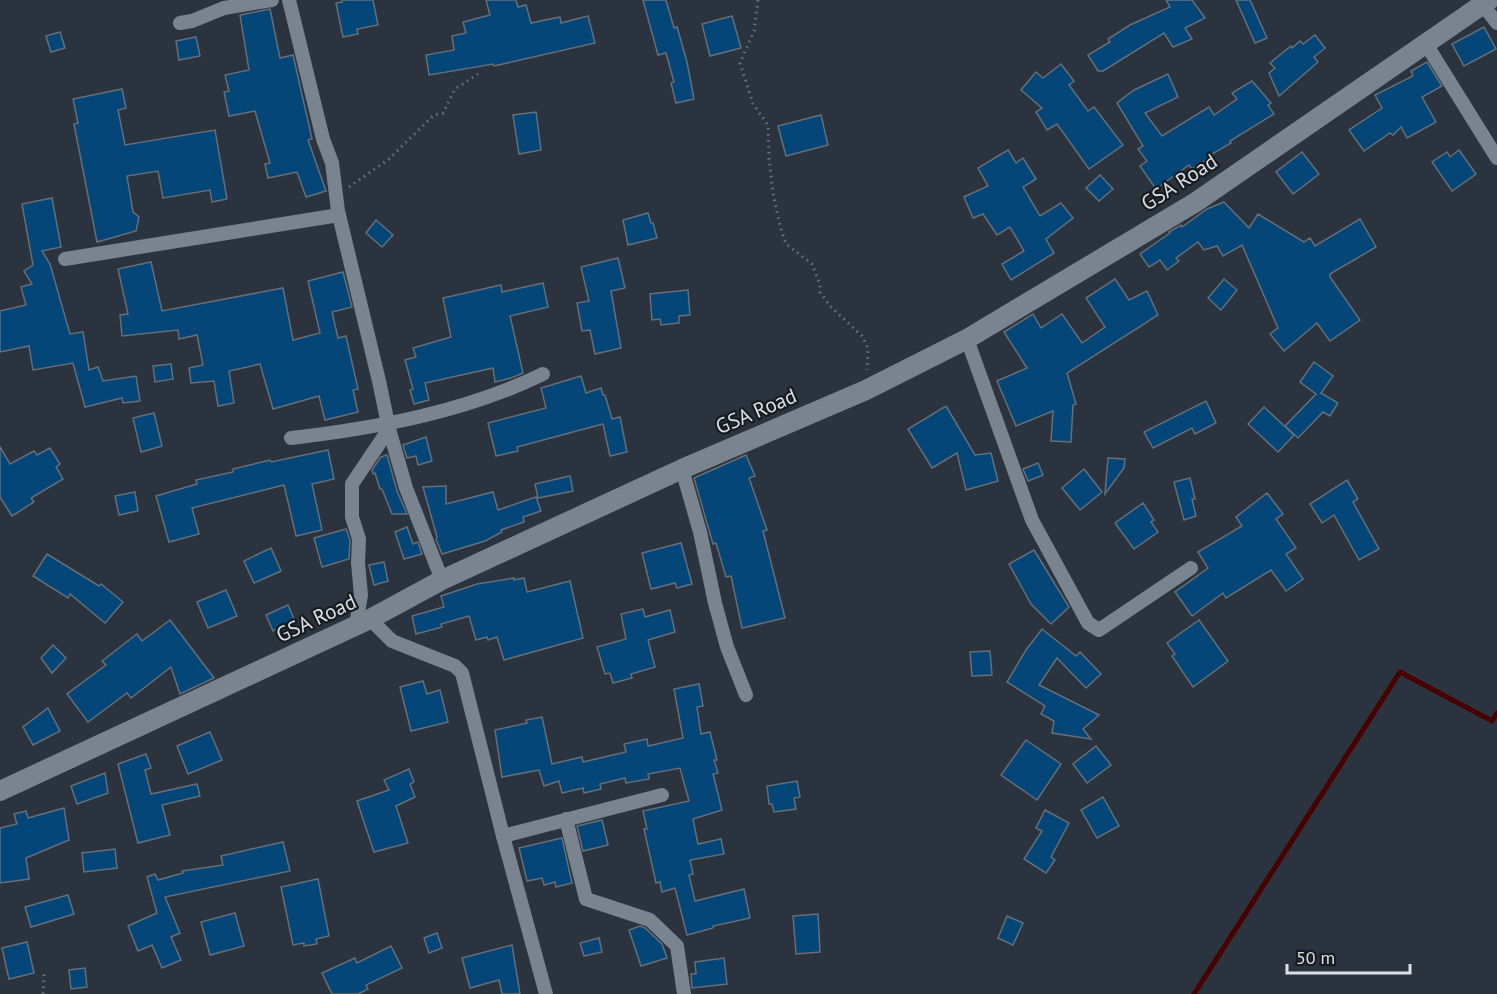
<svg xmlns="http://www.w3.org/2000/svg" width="1497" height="994" viewBox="0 0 1497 994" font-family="'PT Sans',sans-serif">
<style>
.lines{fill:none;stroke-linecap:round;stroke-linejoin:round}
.stream{stroke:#480100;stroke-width:5}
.building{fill:#034677;stroke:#646f79;stroke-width:1.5}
.path{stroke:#6b737b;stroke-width:3;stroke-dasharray:1.5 4.5;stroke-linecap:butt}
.street{stroke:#79848f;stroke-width:14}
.secondary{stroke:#79848f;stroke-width:20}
.labels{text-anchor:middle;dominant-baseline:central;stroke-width:4.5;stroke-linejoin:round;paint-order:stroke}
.street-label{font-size:21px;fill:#dbe0e6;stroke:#171c20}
</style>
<rect width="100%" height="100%" fill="#2b343e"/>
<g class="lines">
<polyline class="stream" points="1194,994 1400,672 1492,721 1497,713"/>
</g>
<g class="building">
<polygon points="342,0 373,0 378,25 357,29 358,34 343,37 336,3 342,2"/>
<polygon points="486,0 516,0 518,7 526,5 531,23 560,17 561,23 588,16 595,43 494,66 493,64 429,75 426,55 454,50 452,36 466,33 463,22 490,15"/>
<polygon points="643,0 666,0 674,28 677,27 687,62 694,99 676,103 671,83 674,82 666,53 658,55"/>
<polygon points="1166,0 1192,0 1205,18 1185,28 1192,39 1173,47 1164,33 1103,71 1098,71 1088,55 1110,42 1108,39 1130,25 1170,7"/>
<polygon points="1236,0 1250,0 1267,38 1255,43"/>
<polygon points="270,9 280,58 293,55 312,139 308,140 326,191 306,197 297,172 268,178 265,164 270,163 255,111 229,116 224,92 229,91 225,75 249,70 240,15"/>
<polygon points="732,16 741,48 710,56 702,24"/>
<polygon points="1484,27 1496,49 1464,66 1452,44"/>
<polygon points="60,32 65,48 51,52 46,36"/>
<polygon points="1315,35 1325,48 1314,57 1318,62 1279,96 1269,73 1275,68 1270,63 1291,46 1292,48 1300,41 1303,44"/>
<polygon points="196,37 200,56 179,60 176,41"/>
<polygon points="1427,62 1442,86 1422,97 1436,122 1407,138 1401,127 1393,135 1390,133 1364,151 1349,130 1382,108 1375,95 1413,76 1411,71"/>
<polygon points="1061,64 1074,81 1069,85 1088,111 1094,107 1123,145 1089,169 1057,124 1047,130 1036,112 1042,108 1021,90 1036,72 1043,78"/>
<polygon points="1168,74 1178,97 1145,113 1162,136 1209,107 1214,115 1237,99 1232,93 1252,81 1271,103 1268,105 1274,114 1230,141 1231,143 1212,154 1213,156 1192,169 1189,165 1156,189 1140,166 1147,161 1138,149 1143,146 1117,103 1134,90"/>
<polygon points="122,89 126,108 118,110 125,145 215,130 227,199 212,202 210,190 163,198 158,171 127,176 133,212 139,217 136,231 97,242 74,124 78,123 73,99"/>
<polygon points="536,112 541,150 519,154 513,115"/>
<polygon points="821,115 828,145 786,156 778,126"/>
<polygon points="1008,150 1016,163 1023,158 1036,179 1023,187 1040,216 1061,203 1073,218 1046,239 1054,253 1011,280 1002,264 1024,251 1010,227 997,235 983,214 973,218 964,197 988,186 978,168"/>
<polygon points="1459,150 1476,174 1452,191 1432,162 1447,152 1450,157"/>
<polygon points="1302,152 1319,174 1293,194 1276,172"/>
<polygon points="1100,175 1113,189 1099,201 1086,188"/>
<polygon points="52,198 61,247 42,251 50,264 70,334 83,332 89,370 98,367 103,381 136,376 140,401 123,403 122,398 85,407 73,363 33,370 29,346 0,352 0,311 26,305 21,287 32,284 24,271 33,265 22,204"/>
<polygon points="1224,202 1249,228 1258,214 1304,242 1310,238 1315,246 1360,219 1376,247 1330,274 1330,277 1360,320 1330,341 1317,323 1284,351 1270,334 1278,328 1242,245 1223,256 1217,246 1204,250 1198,242 1176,258 1179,261 1167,270 1160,260 1149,267 1140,254 1170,233 1169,232 1181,225 1182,227 1207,209"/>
<polygon points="648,213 651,223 653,223 657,238 628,245 623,220"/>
<polygon points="376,220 393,235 382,247 366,233"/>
<polygon points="618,258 625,288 611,291 621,348 595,354 590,330 582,331 577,303 589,301 581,267"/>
<polygon points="151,262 162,311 283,288 293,340 320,333 308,281 343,272 352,307 332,312 338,338 346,336 358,389 353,390 358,412 325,420 319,396 273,409 260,364 229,371 234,403 218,406 214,381 191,383 189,368 203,365 197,335 179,339 178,330 122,336 120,315 128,314 118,269"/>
<polygon points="1115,279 1129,300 1147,291 1158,315 1067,373 1076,404 1073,405 1071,442 1051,441 1053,411 1016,426 997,381 1027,368 1004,332 1033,314 1041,328 1062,314 1082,343 1105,327 1086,298"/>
<polygon points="1224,279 1237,290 1221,310 1208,298"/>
<polygon points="543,283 548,307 510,316 523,373 511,378 495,382 493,368 425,383 429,400 414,404 410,390 413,389 405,360 416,357 413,348 451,337 443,298 501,285 502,292"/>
<polygon points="688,290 690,315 679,316 679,323 661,325 660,319 652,320 650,294"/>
<polygon points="1314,362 1333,376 1321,393 1338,403 1330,416 1323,412 1298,438 1285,426 1316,394 1300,382"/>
<polygon points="171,364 173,379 155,382 153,366"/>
<polygon points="581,376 586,393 601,388 603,395 605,395 612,419 620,417 627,452 610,456 603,424 517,447 518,451 496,456 488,423 546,408 541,388"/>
<polygon points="1206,401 1216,423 1195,434 1192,428 1153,448 1144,432"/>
<polygon points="946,406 975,455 991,453 998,481 966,490 957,453 932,468 908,429"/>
<polygon points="1264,407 1294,435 1278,452 1248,424"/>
<polygon points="154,413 162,446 141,452 133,418"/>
<polygon points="426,437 432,461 418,465 416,456 407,458 403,445"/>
<polygon points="0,447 10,464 34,451 37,455 50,448 60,464 56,467 63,479 31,498 34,502 12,516 0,497"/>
<polygon points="328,450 334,479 312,484 322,530 296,536 284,485 192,508 199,534 169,542 156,496 197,484 196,480 233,472 233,469 270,460 271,462"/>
<polygon points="387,455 397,491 407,514 392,514 382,489 380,489 375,473 373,474 372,470 381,457"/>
<polygon points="746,455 755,476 749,478 767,530 763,531 785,618 742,628 731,576 726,577 716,543 713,544 694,478"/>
<polygon points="1108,458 1125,459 1124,468 1105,494"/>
<polygon points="1038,463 1043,475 1028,481 1023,469"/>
<polygon points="1084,469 1102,492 1080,510 1062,488"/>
<polygon points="570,476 573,491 538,498 535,484"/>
<polygon points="1190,478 1195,499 1192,499 1196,516 1184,520 1174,482"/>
<polygon points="1347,480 1358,499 1353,502 1379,549 1359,560 1334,515 1322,523 1310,504"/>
<polygon points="446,486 446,504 493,492 498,510 536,497 541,511 523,517 524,522 501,530 502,532 485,541 442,554 436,539 437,537 423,487"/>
<polygon points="135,492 138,511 119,515 115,496"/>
<polygon points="1267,493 1283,514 1276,519 1296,548 1286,554 1303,579 1286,591 1271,570 1226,598 1223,593 1192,616 1175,592 1208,568 1198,552 1242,526 1236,517"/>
<polygon points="1143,503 1154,520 1151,522 1158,532 1134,549 1115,523"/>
<polygon points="407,527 413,544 418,542 422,554 404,559 395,532"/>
<polygon points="346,529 350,540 349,559 322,567 314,538"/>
<polygon points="681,543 692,584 677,588 675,583 651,589 642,553"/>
<polygon points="271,548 281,571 254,583 244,561"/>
<polygon points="1034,550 1069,607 1051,624 1031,604 1009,564"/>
<polygon points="47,554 99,586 101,584 123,602 105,623 70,594 68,598 33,576"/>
<polygon points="384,562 388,581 374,585 369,565"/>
<polygon points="514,578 514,580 524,578 527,592 570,581 583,638 504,660 497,637 488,640 487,637 476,640 469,616 441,624 442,627 416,634 412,616 444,607 441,596 477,584"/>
<polygon points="226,590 237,616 208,628 197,602"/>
<polygon points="288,605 295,621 273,631 266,615"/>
<polygon points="643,609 645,617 670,610 675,632 648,640 655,667 631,674 632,678 613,683 610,673 605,674 597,647 626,639 621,614"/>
<polygon points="170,620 214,678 180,694 171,667 131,698 127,693 88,722 67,694 106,665 102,661 137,634 142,641"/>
<polygon points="1199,620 1228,661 1193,687 1172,656 1175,654 1167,643"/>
<polygon points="1042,629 1076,656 1080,652 1101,674 1086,688 1057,658 1039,685 1099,715 1083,729 1091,739 1052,733 1054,721 1041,714 1045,706 1007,682 1026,650"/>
<polygon points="53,645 66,658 52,673 41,658"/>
<polygon points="990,651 992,675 972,676 970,652"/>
<polygon points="423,681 427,694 440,690 448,722 411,731 400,687"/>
<polygon points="699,684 703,706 697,707 701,734 710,732 717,760 714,760 718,773 713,774 722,810 693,819 698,844 721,839 724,854 690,860 693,874 689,875 695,901 744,889 750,918 713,926 713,928 687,935 675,888 662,892 660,882 656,883 644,829 647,829 643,811 689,801 680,768 648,774 649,779 626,783 625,778 600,784 601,789 584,793 583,788 562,793 559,781 544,786 539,770 502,777 495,730 527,723 526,720 542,717 552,764 582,757 583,762 626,752 624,744 647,739 648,746 683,738 674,689"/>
<polygon points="48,708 60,731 33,745 23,727"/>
<polygon points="210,732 222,760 188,774 177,746"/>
<polygon points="1026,740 1061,764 1037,800 1001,775"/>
<polygon points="1096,746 1111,765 1087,783 1073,764"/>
<polygon points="146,754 151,768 145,770 151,794 197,784 200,796 162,805 170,835 138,843 118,764"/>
<polygon points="409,769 414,782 410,784 415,797 396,806 408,843 374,852 357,801 389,790 384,780"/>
<polygon points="105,773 108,793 77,804 71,786"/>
<polygon points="797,781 800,797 794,798 796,809 774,812 772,804 769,804 767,786"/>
<polygon points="1103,797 1119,826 1097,838 1081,810"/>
<polygon points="64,808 69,840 26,858 29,879 0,883 0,828 17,824 14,814 26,811 28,818"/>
<polygon points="1045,810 1069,823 1051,857 1055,860 1046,873 1024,859 1042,831 1036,828"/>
<polygon points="602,820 608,845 583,851 577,826"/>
<polygon points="562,838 572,883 556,887 555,882 544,885 542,878 527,881 519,848"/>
<polygon points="283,842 290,871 165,897 180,933 171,937 181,960 162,968 152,945 138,951 128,926 157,913 147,877 155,874 158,880 183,873 182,871 223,865 221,856"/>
<polygon points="115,849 117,868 84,872 82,853"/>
<polygon points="318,879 329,936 316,939 317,944 304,946 304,943 293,945 281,887"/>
<polygon points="68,895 74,914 31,927 25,907"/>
<polygon points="235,913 244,946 210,955 201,922"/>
<polygon points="818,914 820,952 796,954 793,916"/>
<polygon points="1007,916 1023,923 1013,945 998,938"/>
<polygon points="640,926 645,928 662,944 667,958 641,966 629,930"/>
<polygon points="437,933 442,948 429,953 424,938"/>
<polygon points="599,938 602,952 584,956 580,943"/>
<polygon points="27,942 34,973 9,979 2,948"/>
<polygon points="512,945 520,994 502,994 499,980 470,988 462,958"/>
<polygon points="391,946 402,968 366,985 368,989 358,994 332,994 322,973 355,958 357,963"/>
<polygon points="724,958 727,984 692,988 691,974 696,974 695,962"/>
<polygon points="85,968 87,987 71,989 69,970"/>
</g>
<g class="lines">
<g class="path">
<polyline points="758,0 754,31 740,63 753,104 768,125 769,158 773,193 780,226 786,244 812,264 820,285 820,292 830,306 862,336 868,348 867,370"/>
<polyline points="349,187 389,159 434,115 443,113 455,89 478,74"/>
<polyline points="43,994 44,974"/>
</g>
<g class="street">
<polyline points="289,0 323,139 332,163 338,211 379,381 389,429 406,488 442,580"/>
<polyline points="1479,0 1497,23"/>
<polyline points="180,23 192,21 224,8 272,0"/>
<polyline points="1426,44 1497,158"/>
<polyline points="65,259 339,215"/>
<polyline points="967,339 1032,520 1088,623 1099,630 1191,568"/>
<path d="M291 438C377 428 465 412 543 374"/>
<polyline points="682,469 700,532 715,603 727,647 746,695"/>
<polyline points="370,619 392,641 455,666 462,673 503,836 546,994"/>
<polyline points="356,625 361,595 358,563 359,539 352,517 352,484 389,429"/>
<polyline points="566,819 586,899 650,920 677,946 684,994"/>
<polyline points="503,836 662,795"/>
</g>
<polyline class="secondary" points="0,791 370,619 442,580 682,469 866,390 967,339 1196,202 1489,0"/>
</g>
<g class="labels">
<g class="street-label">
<text transform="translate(1179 182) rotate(-33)">GSA Road</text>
<text transform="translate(756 411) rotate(-23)">GSA Road</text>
<text transform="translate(316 618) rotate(-25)">GSA Road</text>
</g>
</g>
<path d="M1287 964v9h123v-9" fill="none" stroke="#dbe0e6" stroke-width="3"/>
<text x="1296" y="964" font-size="18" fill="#dbe0e6" stroke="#171c20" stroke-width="4.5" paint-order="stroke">50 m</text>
</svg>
